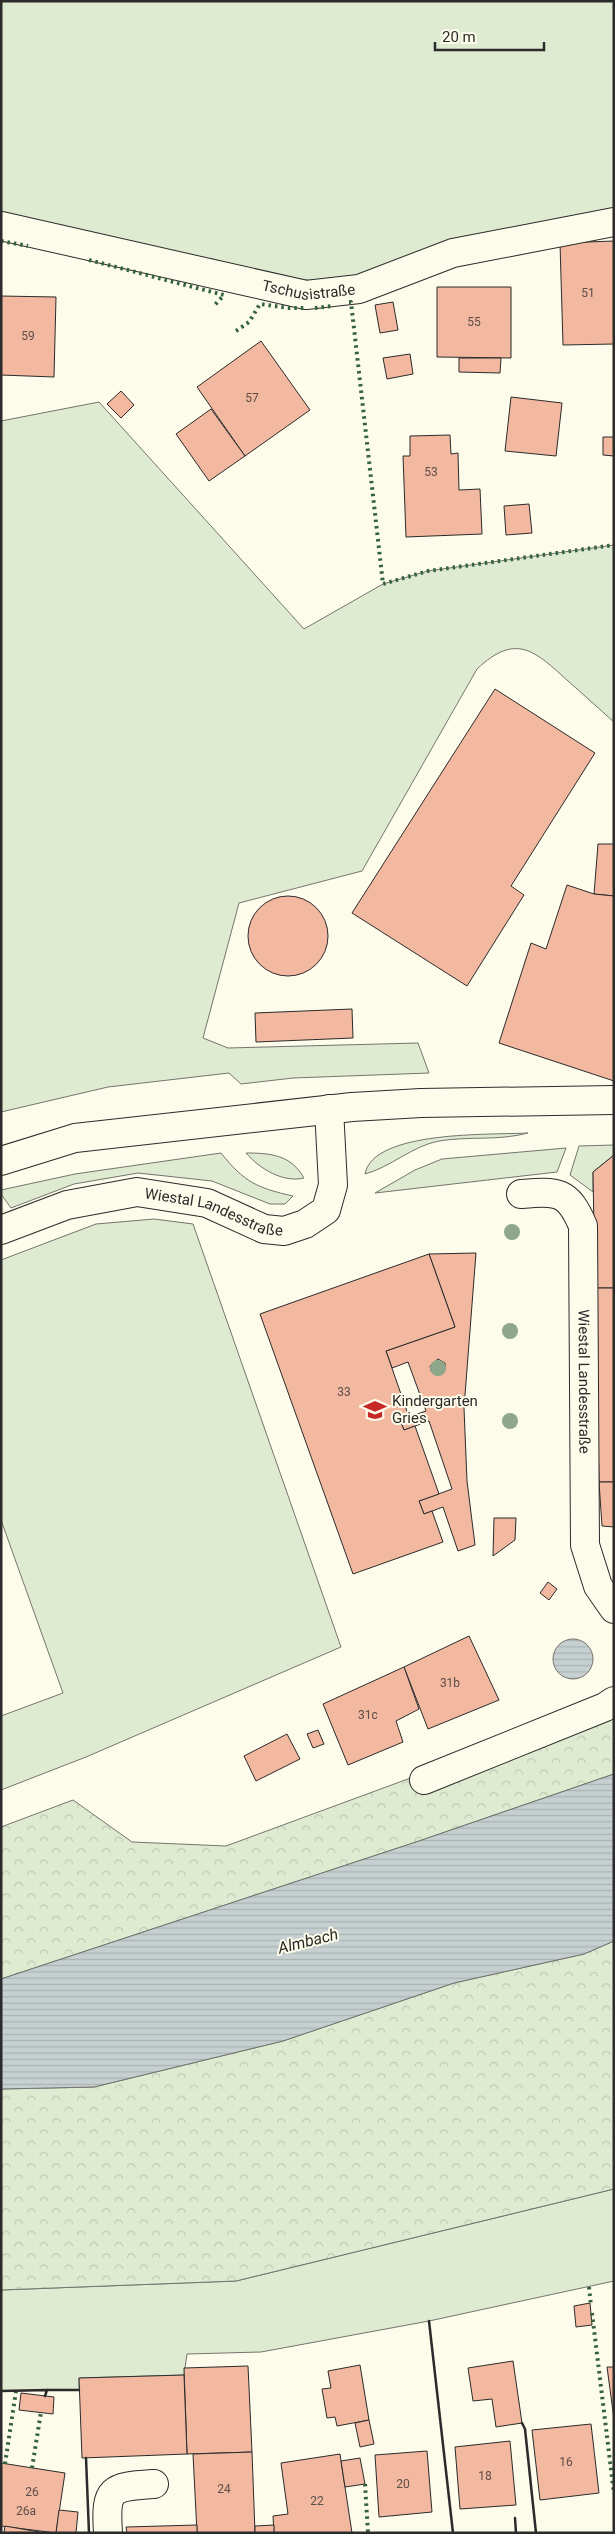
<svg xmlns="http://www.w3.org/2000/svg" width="615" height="2534" viewBox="0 0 615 2534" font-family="Roboto,sans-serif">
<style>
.green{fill:#deebd1;stroke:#74746e}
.forest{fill:url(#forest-crowns);stroke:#74746e}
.water{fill:url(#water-rules);stroke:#74746e}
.building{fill:#f2b8a0;stroke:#2b2b2b;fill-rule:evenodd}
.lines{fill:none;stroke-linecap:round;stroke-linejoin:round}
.minor-casing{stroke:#2b2b2b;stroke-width:30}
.major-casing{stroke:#2b2b2b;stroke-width:30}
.minor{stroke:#fdfbea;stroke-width:28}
.major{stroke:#fdfbea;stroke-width:28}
.hedge{stroke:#34623c;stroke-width:4;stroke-dasharray:2.5 4;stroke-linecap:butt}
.wall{stroke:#2b2b2b;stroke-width:2.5}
.tree{fill:#8ea78a}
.labels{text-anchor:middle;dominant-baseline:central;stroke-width:4;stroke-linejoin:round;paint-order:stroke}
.number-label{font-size:12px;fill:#5d4e48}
.street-label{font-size:15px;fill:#2b2b2b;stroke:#fdfbea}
.poi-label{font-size:15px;fill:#2b2b2b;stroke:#fdfbea;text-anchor:start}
.water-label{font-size:16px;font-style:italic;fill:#2b2b2b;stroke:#fdfbea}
</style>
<defs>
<pattern id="forest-crowns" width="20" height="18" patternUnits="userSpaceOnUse" patternTransform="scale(1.25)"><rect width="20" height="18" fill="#deebd1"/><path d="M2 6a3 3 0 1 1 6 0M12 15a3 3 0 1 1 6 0" fill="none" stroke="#bfcab4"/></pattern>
<pattern id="water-rules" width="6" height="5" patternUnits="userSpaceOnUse" patternTransform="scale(1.25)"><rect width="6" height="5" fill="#c7d0d0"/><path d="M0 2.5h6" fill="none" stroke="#abb3b3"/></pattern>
</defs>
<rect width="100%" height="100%" fill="#fdfbea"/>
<g class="green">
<polygon points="1,1 614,1 614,210 353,277 314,281 276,276 213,259 182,259 1,215"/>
<path d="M99 402 304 629 383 584 428 571 614 545V722C598 708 583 694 568 681 535 651 516 632 477 669L362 871 239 903 203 1038 228 1048 418 1043 429 1073 293 1078 241 1084 229 1073 108 1087 1 1112V421Z"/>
<path d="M528 1133C499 1141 468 1136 439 1141 412 1146 391 1167 365 1174 373 1130 492 1135 528 1133Z"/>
<polygon points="614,1145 614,1155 593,1172 593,1192 570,1175 579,1146"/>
<polygon points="566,1148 557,1172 375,1193 415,1170 442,1159"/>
<path d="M221 1153C244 1182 257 1188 293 1196L285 1204H270L212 1181 138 1173 74 1184 11 1208 1 1194V1190L75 1174Z"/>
<path d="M246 1153C271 1153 291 1155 304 1178 283 1183 260 1169 246 1153Z"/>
<polygon points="154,1219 193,1224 341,1647 86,1757 1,1790 1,1716 63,1693 1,1520 1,1260 96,1224"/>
<polygon points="614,2189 614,2281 429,2321 261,2352 187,2354 184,2375 79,2378 79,2390 1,2391 1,2290 236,2281"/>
</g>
<g class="forest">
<polygon points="614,1703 614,1774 419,1841 1,1979 1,1827 73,1800 132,1842 226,1846"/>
<polygon points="614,1941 614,2189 236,2281 1,2290 1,2089 94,2087 283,2041 454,1983 584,1954"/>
</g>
<g class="water">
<circle cx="573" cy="1659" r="20"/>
<polygon points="614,1774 614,1941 584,1954 454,1983 283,2041 94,2087 1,2089 1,1979 419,1841"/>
</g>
<g class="building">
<polygon points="614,241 614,344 563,345 560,243"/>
<polygon points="437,287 511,287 511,358 437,357"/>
<polygon points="1,296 56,297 54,377 1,375"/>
<polygon points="393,302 398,330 380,333 375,305"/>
<polygon points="261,341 310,410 245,456 197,387"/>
<polygon points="410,354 413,374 387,379 383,358"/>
<polygon points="459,358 501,358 500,373 459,372"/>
<polygon points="121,391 134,405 121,418 107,404"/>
<polygon points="511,397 562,403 556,456 505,451"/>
<polygon points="211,409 245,456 209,481 176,434"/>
<polygon points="450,435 451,454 458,453 459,490 480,489 482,534 406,537 403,456 410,456 410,436"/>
<polygon points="603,437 614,437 614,456 603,455"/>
<polygon points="529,504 532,533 506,535 504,506"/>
<polygon points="495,689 595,753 511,886 524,895 467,986 352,913"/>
<polygon points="598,844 614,844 614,896 594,894"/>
<polygon points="567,885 594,894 614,896 614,1081 499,1043 531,943 546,949"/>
<circle cx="288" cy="936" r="40"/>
<polygon points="352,1009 353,1038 256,1042 255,1013"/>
<polygon points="614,1155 614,1288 595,1288 593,1172"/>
<path d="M476 1253 464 1408 467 1481 475 1545 458 1551 443 1507 424 1514 419 1501 452 1489 429 1421 404 1430 400 1420 426 1411 408 1362 392 1368 386 1351 455 1327 429 1254ZM438 1359 445 1363V1369L442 1374 437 1375 431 1371 430 1366Z"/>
<polygon points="429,1254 455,1327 386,1351 409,1417 400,1420 404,1430 415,1426 439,1494 419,1501 424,1514 432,1511 443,1542 353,1574 260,1314"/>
<polygon points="595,1288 614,1288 614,1482 599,1482"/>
<polygon points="599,1482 614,1482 614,1527 602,1526"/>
<polygon points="494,1518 516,1518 515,1540 493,1556"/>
<polygon points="548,1582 557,1589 549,1600 540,1593"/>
<polygon points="469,1636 499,1700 428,1729 404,1667"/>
<polygon points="404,1667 419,1709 396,1721 403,1742 348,1765 323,1704"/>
<polygon points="318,1730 324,1744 313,1748 307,1734"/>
<polygon points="287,1734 300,1759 256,1781 244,1756"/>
<polygon points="590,2303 592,2325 576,2327 574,2306"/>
<polygon points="513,2361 522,2423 496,2427 492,2399 473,2401 468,2368"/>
<polygon points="360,2365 369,2420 337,2426 335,2417 327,2418 322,2389 331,2388 328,2371"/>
<polygon points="248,2366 252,2452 187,2454 184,2368"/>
<polygon points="607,2367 614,2367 614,2419"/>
<polygon points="184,2375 187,2454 82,2458 79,2378"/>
<polygon points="21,2393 54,2397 53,2414 19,2410"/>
<polygon points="369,2420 374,2444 360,2447 355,2423"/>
<polygon points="591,2424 599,2493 540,2500 532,2430"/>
<polygon points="510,2441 516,2505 460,2509 455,2447"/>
<polygon points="427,2451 432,2512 379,2517 375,2455"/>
<polygon points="252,2452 255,2533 197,2533 193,2454"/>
<polygon points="340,2454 352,2533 274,2533 273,2516 288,2514 281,2463"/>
<polygon points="360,2458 365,2484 345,2487 341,2461"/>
<polygon points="1,2463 65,2473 56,2533 1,2526"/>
<polygon points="59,2510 78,2512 76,2533 56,2533"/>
<polygon points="197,2525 197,2533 127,2533 126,2527"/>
<polygon points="274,2525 274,2533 255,2533 255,2526"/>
<polygon points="5,2526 45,2533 4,2533"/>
</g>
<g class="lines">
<defs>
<g id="minor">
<path id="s1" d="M1 226 306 295 359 289 453 253 614 222"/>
<path id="s2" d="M521 1194C557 1191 568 1190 583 1226L585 1545 598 1586 614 1609"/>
<path id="s3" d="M1 1230 67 1205 137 1192 207 1203 264 1229 284 1231 305 1224 326 1210 333 1185 329 1109"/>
<polyline points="424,1780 605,1707 614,1701"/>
<path d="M108 2533C105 2487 111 2487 154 2484"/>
</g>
<polyline id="major" points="1,1161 75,1138 352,1107 421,1103 614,1100"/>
</defs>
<use href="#minor" class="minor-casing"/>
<use href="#major" class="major-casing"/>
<use href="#minor" class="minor"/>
<use href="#major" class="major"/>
<g class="hedge">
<polyline points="1,241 28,246"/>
<polyline points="89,260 224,295 213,307"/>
<polyline points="349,302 351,302 383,584 428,571 614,545"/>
<polyline points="315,308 332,306"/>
<polyline points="236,331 249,322 260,304 289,308 305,308"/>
<polyline points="589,2287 591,2306"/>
<polyline points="592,2313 614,2494"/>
<polyline points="5,2464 16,2391"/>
<polyline points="32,2468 41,2412"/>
<polyline points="365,2484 368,2533"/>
</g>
<g class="wall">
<polyline points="429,2321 453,2533"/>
<polyline points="47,2390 79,2390"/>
<polyline points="1,2391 47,2390 45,2396"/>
<polyline points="522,2423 525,2429 536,2533"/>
<polyline points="86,2458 89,2533"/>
<polyline points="515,2518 516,2533"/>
</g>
</g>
<g class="tree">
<circle cx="512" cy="1232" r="8"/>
<circle cx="510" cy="1331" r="8"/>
<circle cx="438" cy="1368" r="8"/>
<circle cx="510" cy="1421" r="8"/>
</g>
<defs>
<symbol id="school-bare" viewBox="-9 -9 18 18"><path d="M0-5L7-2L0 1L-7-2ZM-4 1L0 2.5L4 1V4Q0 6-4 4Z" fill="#c62828" stroke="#fdfbea" stroke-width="2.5" paint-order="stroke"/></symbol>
</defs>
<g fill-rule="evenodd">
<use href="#school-bare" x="359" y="1394" width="32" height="32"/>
</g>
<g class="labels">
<g class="number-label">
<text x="588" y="293">51</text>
<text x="474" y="322">55</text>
<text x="28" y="336">59</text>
<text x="252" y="398">57</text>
<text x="431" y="472">53</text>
<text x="344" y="1392">33</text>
<text x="450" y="1683">31b</text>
<text x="368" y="1715">31c</text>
<text x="566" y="2462">16</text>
<text x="485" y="2476">18</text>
<text x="403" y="2484">20</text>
<text x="224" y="2489">24</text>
<text x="32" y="2492">26</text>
<text x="317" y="2501">22</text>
<text x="26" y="2511">26a</text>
</g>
<g class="street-label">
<text stroke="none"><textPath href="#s1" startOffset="315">Tschusistraße</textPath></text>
<text stroke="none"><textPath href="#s3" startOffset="222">Wiestal Landesstraße</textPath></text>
<text stroke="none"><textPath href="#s2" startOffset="234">Wiestal Landesstraße</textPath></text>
</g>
<g class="poi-label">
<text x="392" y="1401">Kindergarten<tspan x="392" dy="17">Gries</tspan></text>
</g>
<g class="water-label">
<text transform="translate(308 1941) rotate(-14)">Almbach</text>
</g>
</g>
<rect width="615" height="2534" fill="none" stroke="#2b2b2b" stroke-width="5"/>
<path d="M435 42v8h109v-8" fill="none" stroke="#2b2b2b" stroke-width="2.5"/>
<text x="442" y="42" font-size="15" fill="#2b2b2b" stroke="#fdfbea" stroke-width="4" paint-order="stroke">20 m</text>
</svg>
